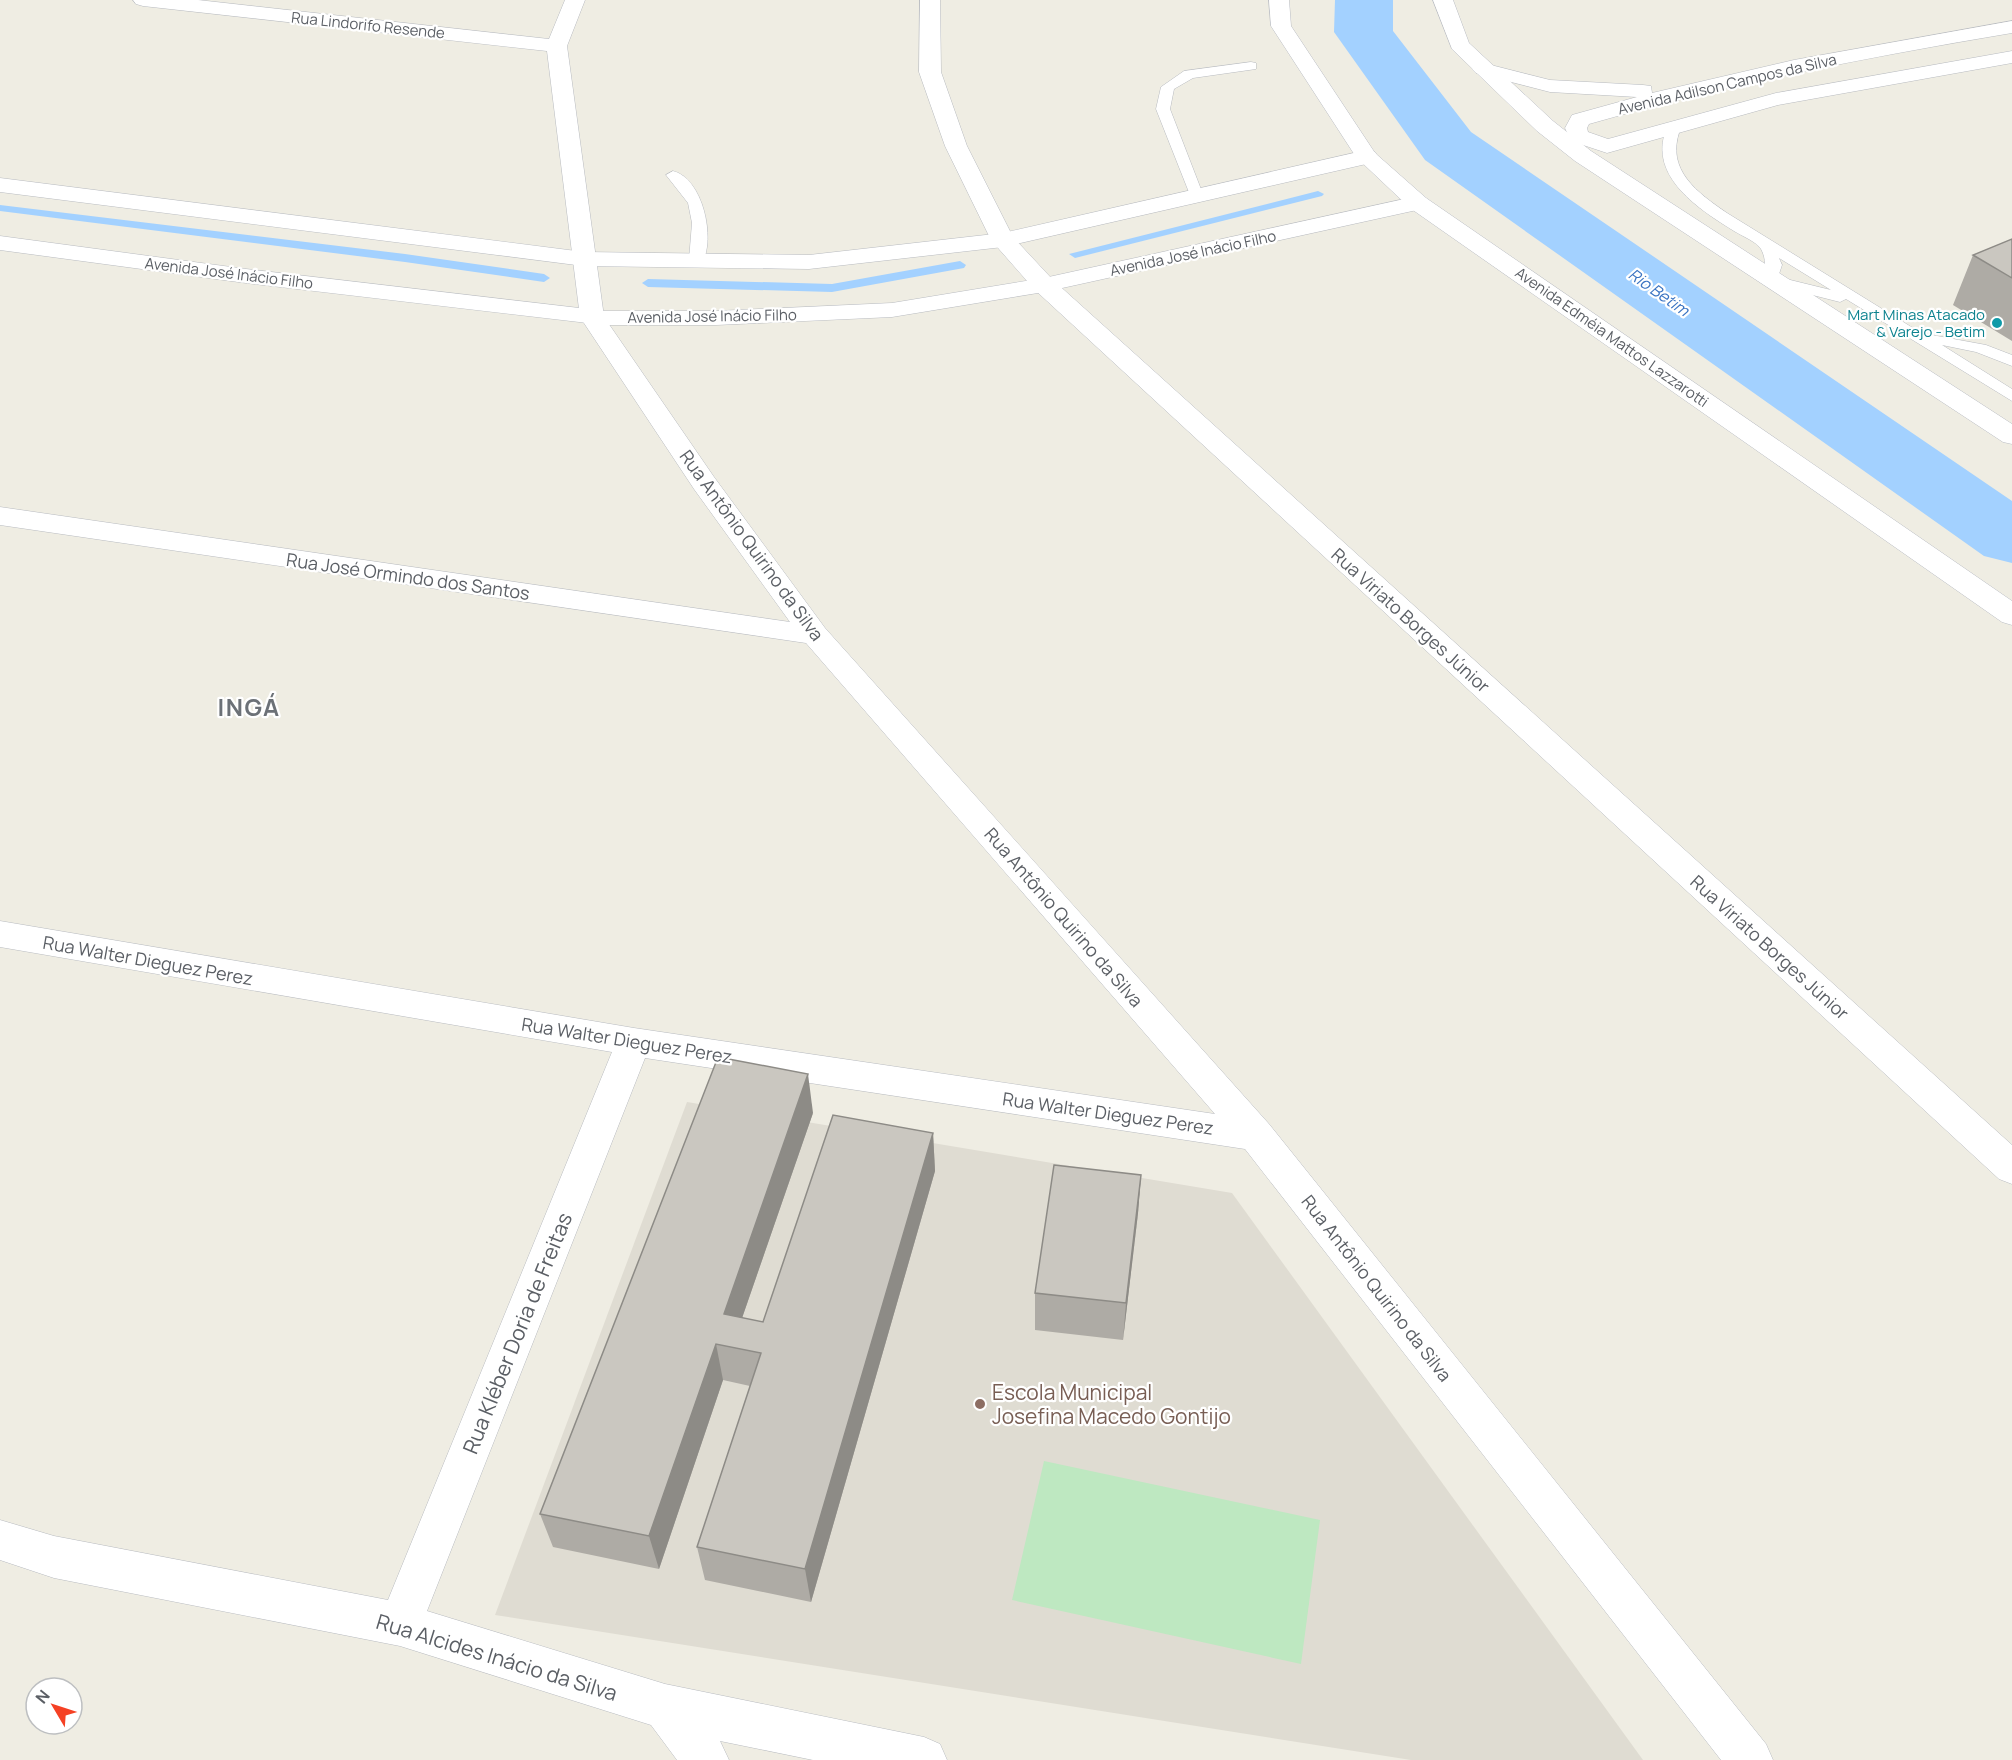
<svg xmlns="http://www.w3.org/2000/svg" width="2012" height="1760" viewBox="0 0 2012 1760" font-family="Manrope,sans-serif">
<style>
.education{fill:#dfdcd2}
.green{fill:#bee8c1}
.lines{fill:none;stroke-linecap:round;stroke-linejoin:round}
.stream{fill:#a3d1ff;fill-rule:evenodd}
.river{fill:#a3d1ff;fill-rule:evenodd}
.service-casing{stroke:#b8bbc0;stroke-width:1}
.minor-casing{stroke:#b8bbc0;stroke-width:1}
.tertiary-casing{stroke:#b8bbc0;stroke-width:1}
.secondary-casing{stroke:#b9bcc3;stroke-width:1}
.service{fill:#fff;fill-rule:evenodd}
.minor{fill:#fff;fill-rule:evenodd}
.tertiary{fill:#fff;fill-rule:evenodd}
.secondary{fill:#fff;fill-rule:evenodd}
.wall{fill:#aeaba5}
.shaded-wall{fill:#8d8b86}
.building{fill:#cac7c0;stroke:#8d8b86;stroke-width:1.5}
.culture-dot{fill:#0f9aa8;stroke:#fff;stroke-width:2}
.education-dot{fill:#8d6e63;stroke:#fff;stroke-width:2}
.labels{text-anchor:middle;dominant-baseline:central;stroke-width:4.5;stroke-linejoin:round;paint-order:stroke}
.far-street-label{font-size:15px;fill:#5b5f65;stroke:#fff}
.far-culture-label{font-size:15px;fill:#0d838f;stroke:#fff;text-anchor:end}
.far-water-label{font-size:16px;font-style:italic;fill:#3b74c2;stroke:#fff}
.street-label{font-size:18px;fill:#5b5f65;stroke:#fff}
.near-street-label{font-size:21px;fill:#5b5f65;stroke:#fff}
.near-education-label{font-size:21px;fill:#785e54;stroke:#fff;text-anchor:start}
.district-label{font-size:24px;font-weight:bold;letter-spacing:1.5px;fill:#6c7177;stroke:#fff}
</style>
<rect width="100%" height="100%" fill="#efede3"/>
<polygon class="education" points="687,1102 1232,1193 1643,1760 1411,1760 495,1615"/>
<polygon class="green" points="1044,1461 1320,1520 1301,1664 1012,1600"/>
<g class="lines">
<g class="stream">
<polygon points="1318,191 1324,194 1322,196 1075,258 1069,254"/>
<polygon points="0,205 405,254 544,274 550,278 544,282 405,262 0,211"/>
<polygon points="960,261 966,265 964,268 832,292 648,287 642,283 648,279 832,284"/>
</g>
<polygon class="river" points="1335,0 1393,0 1393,31 1471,132 2012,501 2012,563 1984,556 1425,160 1334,32"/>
<defs>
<g id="service">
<polygon points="1251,62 1256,63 1256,69 1193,78 1174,89 1170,109 1204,197 1197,201 1192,200 1156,109 1161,87 1184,71"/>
<path d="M1673 126 1680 130C1665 170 1698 193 1727 213L1921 333 1986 345 2012 355V366L1976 352 1942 345 2012 389V401L1846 299 1840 302 1765 283 1762 280C1765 269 1767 260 1761 249 1757 242 1742 236 1734 231 1700 210 1648 177 1666 130ZM1779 258 1831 290 1778 277 1782 265Z"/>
<path d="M673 171C703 178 716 239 702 263H692L689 260 692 223 688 203 666 175Z"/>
</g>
<g id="minor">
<polygon points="133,0 198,0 549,39 565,0 585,0 567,46 604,317 714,477 825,628 1269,1124 1766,1744 1773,1760 1721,1760 1245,1149 645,1058 427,1611 665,1684 924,1737 940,1744 947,1760 813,1760 720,1741 729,1760 677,1760 651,1725 400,1646 54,1578 0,1560 0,1520 54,1536 388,1600 612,1052 0,947 0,921 634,1028 1215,1114 806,643 0,525 0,507 790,622 694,489 580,317 547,51 143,6 136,4"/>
<polygon points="920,0 940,0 941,72 967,146 1013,237 1053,280 2012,1145 2012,1184 1999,1179 1035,290 991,240 945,146 919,72"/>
</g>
<g id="tertiary">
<path d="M2012 21V33C1869 57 1728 84 1589 124L1587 128 1588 132 1608 139 1776 93 2012 51V63L1778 105 1607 153 1571 141 1565 128 1572 115 1637 97 1550 92 1476 73 1472 69 1476 65 1483 63 1550 80 1643 85 1651 86 1652 93 1794 60Z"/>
<polygon points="1367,150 1375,152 1378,157 1375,162 1003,247 809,269 584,266 0,192 0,178 584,252 809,255 1003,233"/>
<polygon points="1418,196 1426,198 1430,203 1426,208 1044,292 892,317 716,325 605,325 246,283 0,250 0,236 246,269 605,311 716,311 892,303 1044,278"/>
</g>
<g id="secondary">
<polygon points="1269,0 1289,0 1291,26 1375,153 1426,198 2012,601 2012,625 2002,622 1410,208 1356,157 1271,26"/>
<polygon points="1433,0 1453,0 1469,43 1553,121 1591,151 2012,424 2012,444 2003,442 1575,161 1537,131 1452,49"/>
</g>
</defs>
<use href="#service" class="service-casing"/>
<use href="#minor" class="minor-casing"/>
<use href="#tertiary" class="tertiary-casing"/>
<use href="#secondary" class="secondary-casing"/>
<use href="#service" class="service"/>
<use href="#minor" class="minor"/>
<use href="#tertiary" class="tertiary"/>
<use href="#secondary" class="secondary"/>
</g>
<g class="wall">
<polygon points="2012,239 2012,341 1953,305 1973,255"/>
<polygon points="813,1113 742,1318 763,1322 933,1133 935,1171 811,1602 705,1580 697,1547 750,1386 723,1380 659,1569 553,1547 540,1514"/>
<polygon points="1141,1175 1138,1213 1123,1340 1035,1330 1035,1293"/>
</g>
<g class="shaded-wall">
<polygon points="808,1074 813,1113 732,1347 724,1314"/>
<polygon points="933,1133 935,1171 811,1602 805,1569"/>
<polygon points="1141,1175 1138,1213 1123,1340 1126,1303"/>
<polygon points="716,1344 723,1380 659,1569 649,1536"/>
</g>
<g class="building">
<polygon points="2012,239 2012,278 1973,255"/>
<polygon points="718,1057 808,1074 724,1314 763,1322 833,1115 933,1133 805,1569 697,1547 761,1353 716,1344 649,1536 540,1514"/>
<polygon points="1054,1165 1141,1175 1126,1303 1035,1293"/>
</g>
<circle class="culture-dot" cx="1997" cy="323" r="6"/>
<circle class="education-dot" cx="980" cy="1404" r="6"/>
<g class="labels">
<g class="far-street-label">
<text transform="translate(368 25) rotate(6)">Rua Lindorifo Resende</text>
<text transform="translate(1727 84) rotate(-13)">Avenida Adilson Campos da Silva</text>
<text transform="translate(1193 253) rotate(-12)">Avenida José Inácio Filho</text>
<text transform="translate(229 273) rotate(7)">Avenida José Inácio Filho</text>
<text transform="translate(712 316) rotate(-1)">Avenida José Inácio Filho</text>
<text transform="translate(1612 337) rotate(35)">Avenida Edméia Mattos Lazzarotti</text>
</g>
<g class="far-culture-label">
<text x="1985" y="314">Mart Minas Atacado<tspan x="1985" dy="17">&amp; Varejo - Betim</tspan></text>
</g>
<g class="far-water-label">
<text transform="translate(1659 292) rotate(35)">Rio Betim</text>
</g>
<g class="street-label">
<text transform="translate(752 545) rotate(54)">Rua Antônio Quirino da Silva</text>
<text transform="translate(408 576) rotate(8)">Rua José Ormindo dos Santos</text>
<text transform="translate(1411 620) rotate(42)">Rua Viriato Borges Júnior</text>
<text transform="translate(1064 917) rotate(49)">Rua Antônio Quirino da Silva</text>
<text transform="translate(1770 947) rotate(42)">Rua Viriato Borges Júnior</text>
<text transform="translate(148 960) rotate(10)">Rua Walter Dieguez Perez</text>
<text transform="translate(627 1040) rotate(9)">Rua Walter Dieguez Perez</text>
<text transform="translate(1108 1113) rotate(8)">Rua Walter Dieguez Perez</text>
<text transform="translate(1377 1288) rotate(52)">Rua Antônio Quirino da Silva</text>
</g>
<g class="near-street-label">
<text transform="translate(517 1333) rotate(-68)">Rua Kléber Doria de Freitas</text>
<text transform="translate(497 1657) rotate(17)">Rua Alcides Inácio da Silva</text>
</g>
<g class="near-education-label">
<text x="992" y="1392">Escola Municipal<tspan x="992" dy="24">Josefina Macedo Gontijo</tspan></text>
</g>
<g class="district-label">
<text x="249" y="706">INGÁ</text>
</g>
</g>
<g transform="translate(54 1706) rotate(309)"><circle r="28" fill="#ffffff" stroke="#bdbfc1" stroke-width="1.5"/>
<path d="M0-4.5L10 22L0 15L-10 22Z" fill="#f54124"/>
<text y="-9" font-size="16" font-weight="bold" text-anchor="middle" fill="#5b5f65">N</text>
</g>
</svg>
